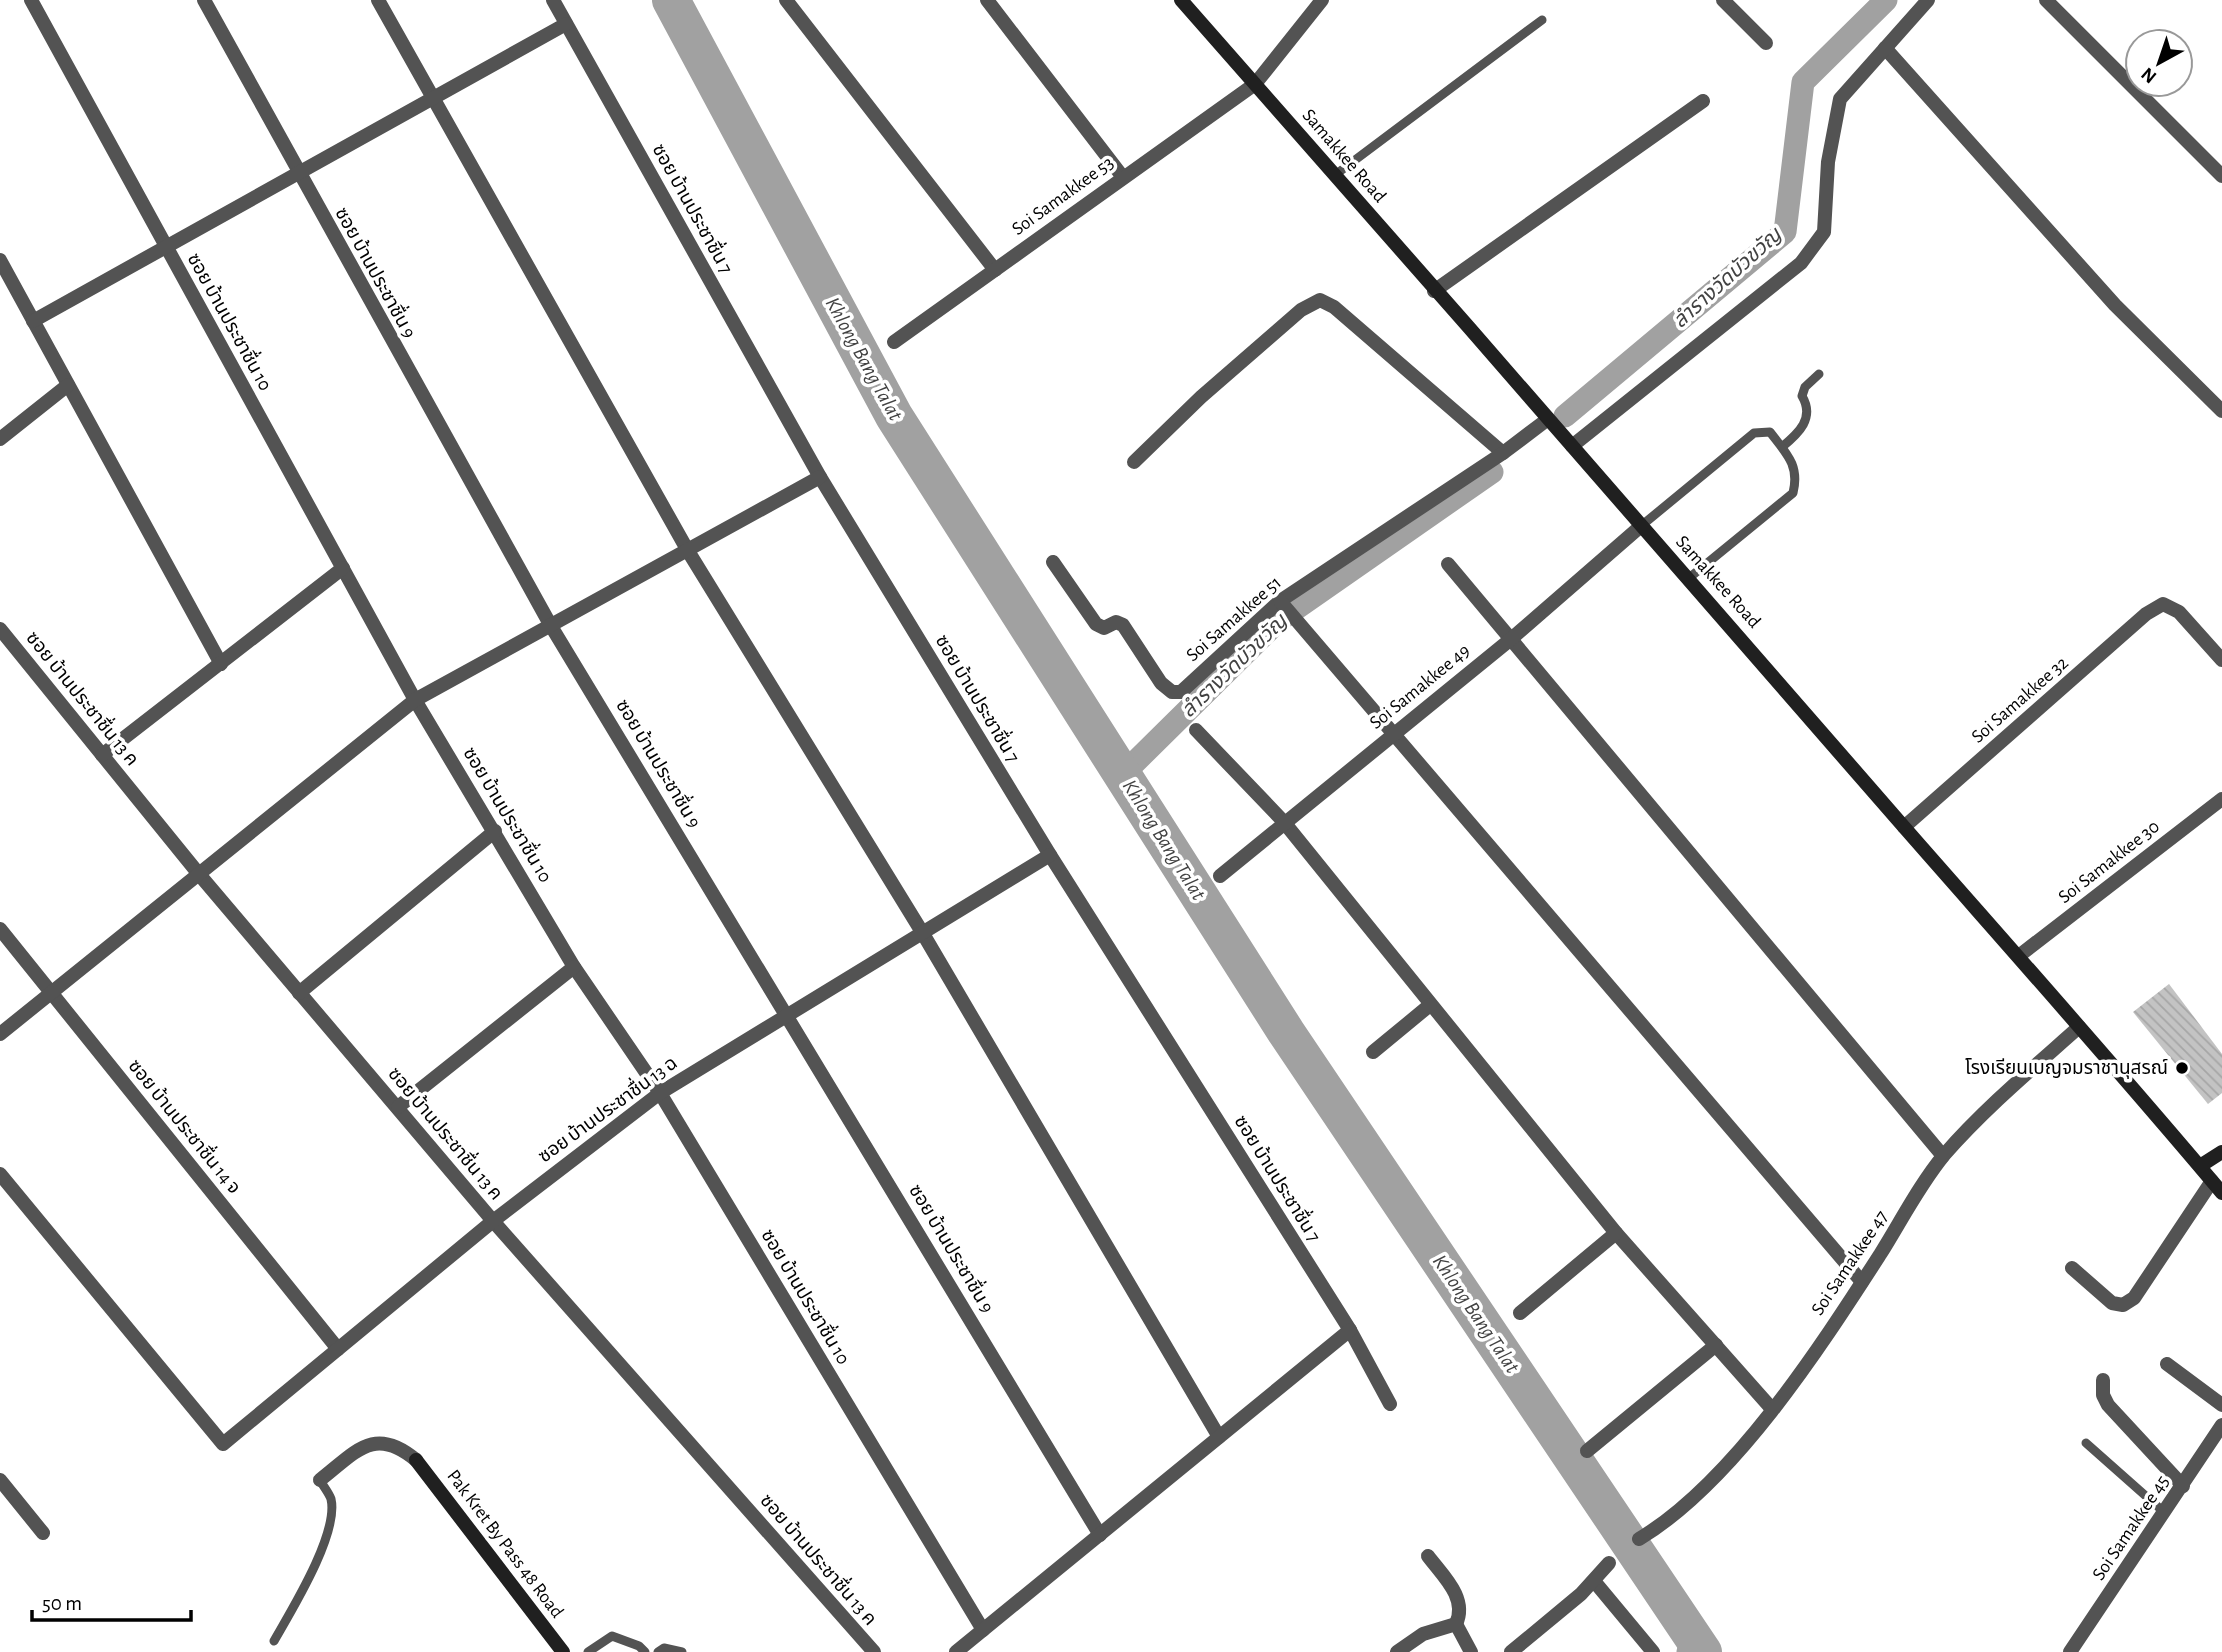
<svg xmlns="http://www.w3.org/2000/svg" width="2222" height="1652" viewBox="0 0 2222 1652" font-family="'Alegreya Sans','Noto Sans Thai',sans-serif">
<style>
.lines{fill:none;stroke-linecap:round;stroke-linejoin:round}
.canal{stroke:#a1a1a1;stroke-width:23}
.river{stroke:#a1a1a1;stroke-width:38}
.building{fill:url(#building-back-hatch)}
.lane{stroke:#535353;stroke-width:9}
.street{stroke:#535353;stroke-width:14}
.secondary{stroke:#202020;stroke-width:14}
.poi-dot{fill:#000;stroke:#fff;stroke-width:2.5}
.labels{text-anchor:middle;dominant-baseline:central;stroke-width:7;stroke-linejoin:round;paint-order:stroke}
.street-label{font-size:19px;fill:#000;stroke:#fff}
.poi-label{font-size:19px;fill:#000;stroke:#fff;text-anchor:end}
.water-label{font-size:21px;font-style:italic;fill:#424242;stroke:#fff}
</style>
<defs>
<pattern id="building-back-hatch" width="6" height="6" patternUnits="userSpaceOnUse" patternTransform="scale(1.75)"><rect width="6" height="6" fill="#c3c3c3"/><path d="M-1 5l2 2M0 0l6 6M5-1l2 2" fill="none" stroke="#a6a6a6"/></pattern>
</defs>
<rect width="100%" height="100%" fill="#fff"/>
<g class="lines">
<g class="canal">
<polyline points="1565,416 1785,232 1803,82 1886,0"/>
<polyline points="1122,775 1278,621 1492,472"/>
<polyline points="1688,1652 1698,1645"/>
</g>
<polyline class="river" points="671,0 894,416 1286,1032 1703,1652"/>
</g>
<polygon class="building" points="2169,984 2222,1054 2222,1093 2208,1104 2133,1012"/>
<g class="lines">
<g class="lane">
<polyline points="1335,175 1542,20"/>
<path d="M1782 447C1799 433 1815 418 1802 396L1805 387 1819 374"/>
<path d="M1641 526 1754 433 1770 432C1786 453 1800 465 1793 493L1689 578"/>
<polyline points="2086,1443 2165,1513"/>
<path d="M274 1641C291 1611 339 1534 331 1499 329 1493 323 1486 320 1480"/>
<polyline points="588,1652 612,1636 639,1646 645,1652"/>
<polyline points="658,1652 664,1648 682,1652"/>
</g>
<g class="street">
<polyline points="31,0 415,700 574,967 660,1093 983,1630"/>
<polyline points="204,0 551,626 1100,1535"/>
<polyline points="378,0 688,551 922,932 1219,1437"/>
<polyline points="553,0 820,477 1050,855 1350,1330 1390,1404"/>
<polyline points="786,0 995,270"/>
<polyline points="987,0 1122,176"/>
<polyline points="1723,0 1766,43"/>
<polyline points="2046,0 2222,176"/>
<polyline points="1885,48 2115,305 2222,411"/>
<polyline points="0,260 221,664"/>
<polyline points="1434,291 1703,101"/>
<polyline points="33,321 566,24"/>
<polyline points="894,342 1255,84 1322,0"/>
<polyline points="0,439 68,385"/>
<polyline points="1572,446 1801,263 1824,232 1828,162 1840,99 1928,0"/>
<polyline points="1134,462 1201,397 1301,310 1320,300 1334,307 1503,453"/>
<polyline points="1053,562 1096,624 1104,628 1116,622 1123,625 1161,683 1172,692 1181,692 1280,601 1503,453 1548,419"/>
<polyline points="1448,564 1943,1156"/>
<polyline points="1280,601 1862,1282"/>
<polyline points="0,629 198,873 493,1221 874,1652"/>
<polyline points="1196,730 1283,821 1616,1233 1772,1409"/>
<polyline points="102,755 343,568"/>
<polyline points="1904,827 2146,614 2163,604 2179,612 2222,660"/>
<polyline points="1220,876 1511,639 1641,526"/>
<polyline points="0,929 338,1349"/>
<polyline points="2020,955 2222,799"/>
<polyline points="299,993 495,831"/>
<polyline points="0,1034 415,700 820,477"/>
<polyline points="1373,1052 1430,1005"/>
<polyline points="398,1107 574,967"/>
<polyline points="0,1174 223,1444 493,1221 660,1093 1050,855"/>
<polyline points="2072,1268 2112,1303 2123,1305 2134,1298 2212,1181"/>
<polyline points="1520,1313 1616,1233"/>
<polyline points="2167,1364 2222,1405"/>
<polyline points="2103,1380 2103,1395 2108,1405 2183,1486"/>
<polyline points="1587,1451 1716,1345"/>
<polyline points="0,1480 43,1533"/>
<path d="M320 1480C356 1452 374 1425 416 1460"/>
<path d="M1639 1539C1734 1482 1821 1346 1881 1253 1901 1221 1920 1184 1944 1155 1984 1109 2033 1068 2079 1027"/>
<path d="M1428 1556C1443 1576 1468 1598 1456 1624"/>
<polyline points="1594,1581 1653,1652"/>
<polyline points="956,1652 1350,1330"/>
<polyline points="1397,1652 1423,1634 1456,1624 1471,1652"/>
<polyline points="1511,1652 1581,1594 1609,1563"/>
<polyline points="2070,1652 2222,1425"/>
</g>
<g class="secondary">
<path d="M1181 0C1424 274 1663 551 1904 827 2010 948 2118 1069 2222 1193"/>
<polyline points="2200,1166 2222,1152"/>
<polyline points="416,1460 563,1652"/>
</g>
</g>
<circle class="poi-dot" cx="2182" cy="1068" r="7"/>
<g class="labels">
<g class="street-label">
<text transform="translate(1344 156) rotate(49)">Samakkee Road</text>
<text transform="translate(1063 196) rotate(-36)">Soi Samakkee 53</text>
<text transform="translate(692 209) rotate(61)">ซอย บ้านประชาชื่น 7</text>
<text transform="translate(375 273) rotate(61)">ซอย บ้านประชาชื่น 9</text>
<text transform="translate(229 322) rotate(61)">ซอย บ้านประชาชื่น 10</text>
<text transform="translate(1718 582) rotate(48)">Samakkee Road</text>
<text transform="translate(1234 619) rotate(-41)">Soi Samakkee 51</text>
<text transform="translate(1420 687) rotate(-39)">Soi Samakkee 49</text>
<text transform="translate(82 699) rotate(51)">ซอย บ้านประชาชื่น 13 ค</text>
<text transform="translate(977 699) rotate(59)">ซอย บ้านประชาชื่น 7</text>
<text transform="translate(2020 700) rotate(-41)">Soi Samakkee 32</text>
<text transform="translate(658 764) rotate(59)">ซอย บ้านประชาชื่น 9</text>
<text transform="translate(507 815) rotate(59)">ซอย บ้านประชาชื่น 10</text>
<text transform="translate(2109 862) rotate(-38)">Soi Samakkee 30</text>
<text transform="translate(608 1110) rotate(-36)">ซอย บ้านประชาชื่น 13 ฉ</text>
<text transform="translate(184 1127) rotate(51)">ซอย บ้านประชาชื่น 14 จ</text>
<text transform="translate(445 1134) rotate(50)">ซอย บ้านประชาชื่น 13 ค</text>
<text transform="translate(1277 1179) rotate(58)">ซอย บ้านประชาชื่น 7</text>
<text transform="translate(951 1249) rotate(59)">ซอย บ้านประชาชื่น 9</text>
<text transform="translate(1850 1263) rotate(-56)">Soi Samakkee 47</text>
<text transform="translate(805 1297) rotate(59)">ซอย บ้านประชาชื่น 10</text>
<text transform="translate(2131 1528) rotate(-56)">Soi Samakkee 45</text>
<text transform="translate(505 1544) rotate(53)">Pak Kret By Pass 48 Road</text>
<text transform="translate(818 1560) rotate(49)">ซอย บ้านประชาชื่น 13 ค</text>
</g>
<g class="poi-label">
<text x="2168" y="1068">โรงเรียนเบญจมราชานุสรณ์</text>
</g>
<g class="water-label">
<text transform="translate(1727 278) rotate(-42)">ลำรางวัดบัวขวัญ</text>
<text transform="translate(864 359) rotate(61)">Khlong Bang Talat</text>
<text transform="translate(1234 666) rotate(-44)">ลำรางวัดบัวขวัญ</text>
<text transform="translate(1164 840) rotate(58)">Khlong Bang Talat</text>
<text transform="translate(1476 1314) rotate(56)">Khlong Bang Talat</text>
</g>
</g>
<g transform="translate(2159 63) rotate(220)"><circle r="33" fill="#ffffff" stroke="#999999" stroke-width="2"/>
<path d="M0-5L12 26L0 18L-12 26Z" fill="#000000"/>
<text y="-10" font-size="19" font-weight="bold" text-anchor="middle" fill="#000000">N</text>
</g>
<path d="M32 1610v10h159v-10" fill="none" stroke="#000000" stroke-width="3.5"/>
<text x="42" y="1610" font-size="21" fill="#000000" stroke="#ffffff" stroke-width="5" paint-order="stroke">50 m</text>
</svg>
